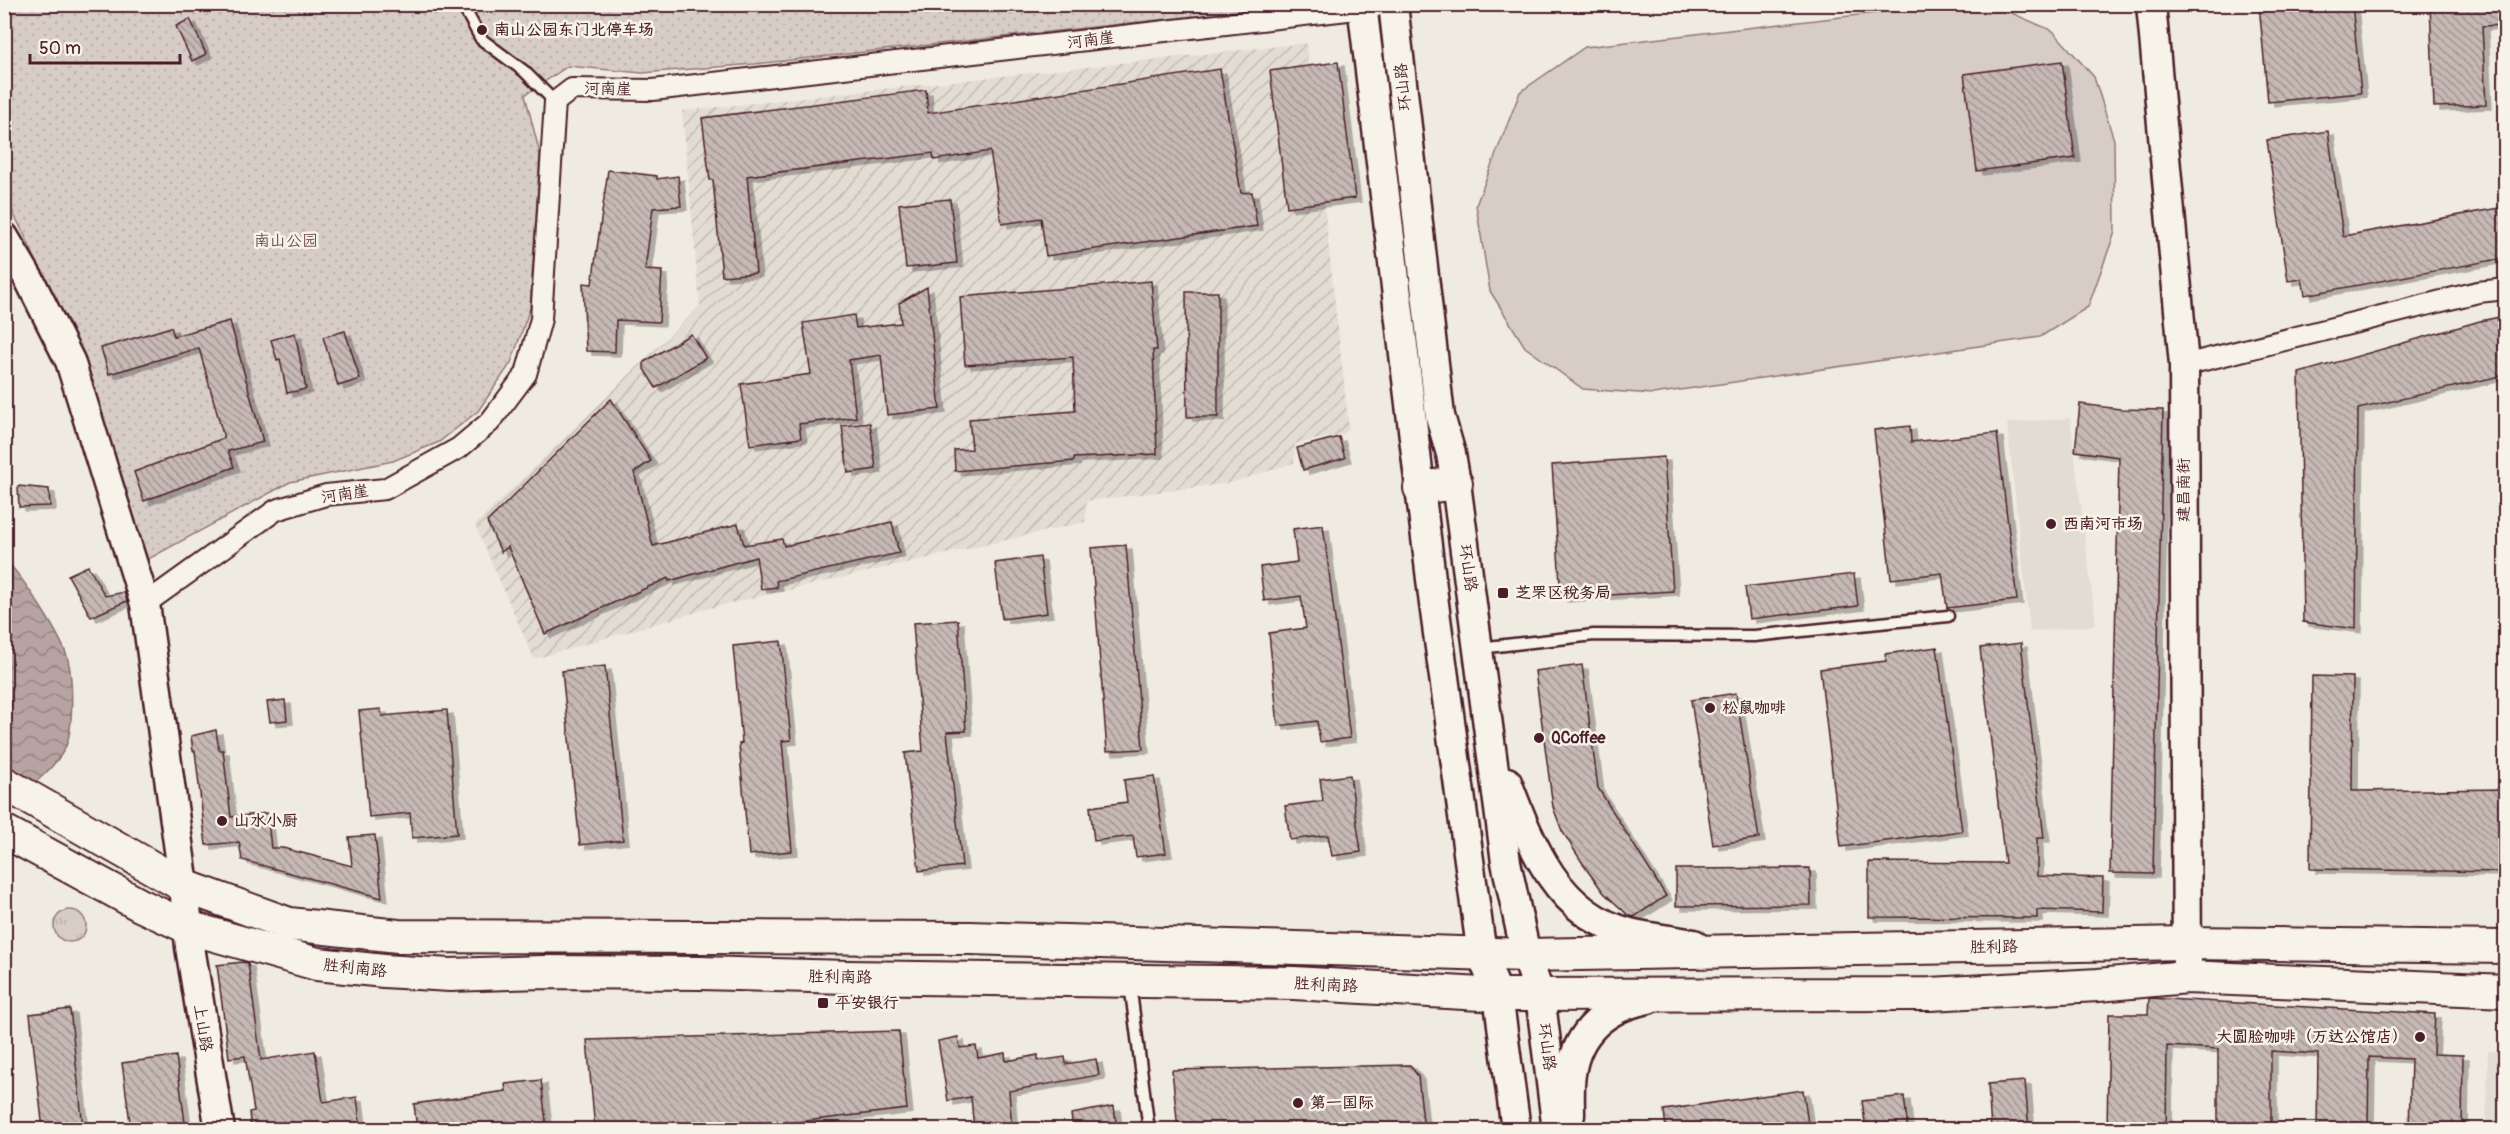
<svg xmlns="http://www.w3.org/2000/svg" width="2510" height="1134" viewBox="0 0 2510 1134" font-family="Pangolin,'LXGW WenKai TC',sans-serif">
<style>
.built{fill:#e3dcd2}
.industrial{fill:url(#industrial-furrows)}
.grass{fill:url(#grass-tufts);stroke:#917678;stroke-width:1.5}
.park{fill:url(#park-dots);stroke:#917678;stroke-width:1.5}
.pitch{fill:#d8cdc6;stroke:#917678;stroke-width:1.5}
.water{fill:url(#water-waves);stroke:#8b6f72;stroke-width:1.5}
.building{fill:url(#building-back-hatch);stroke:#4a1f2b;stroke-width:1.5;filter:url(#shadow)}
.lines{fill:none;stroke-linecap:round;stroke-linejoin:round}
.lane-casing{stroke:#4a1f2b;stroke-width:15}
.street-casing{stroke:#4a1f2b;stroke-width:24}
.secondary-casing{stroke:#4a1f2b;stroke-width:33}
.primary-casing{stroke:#4a1f2b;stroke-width:36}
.lane{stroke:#f7f3e8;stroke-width:10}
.street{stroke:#f7f3e8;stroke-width:20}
.secondary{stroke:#f7f3e8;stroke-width:28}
.primary{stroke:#f7f3e8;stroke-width:32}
.poi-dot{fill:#4a1f2b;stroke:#f7f3e8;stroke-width:2}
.labels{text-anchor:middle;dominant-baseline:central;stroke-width:5;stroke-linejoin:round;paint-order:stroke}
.poi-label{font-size:16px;font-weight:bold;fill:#4a1f2b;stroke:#f7f3e8;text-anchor:start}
.street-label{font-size:16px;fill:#4a1f2b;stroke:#f7f3e8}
.park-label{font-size:16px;fill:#6e4a52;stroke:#f7f3e8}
</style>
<defs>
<pattern id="industrial-furrows" width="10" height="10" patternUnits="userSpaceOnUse" patternTransform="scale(1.5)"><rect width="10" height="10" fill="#e3dcd2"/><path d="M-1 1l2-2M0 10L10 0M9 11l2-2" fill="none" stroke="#c4bcb4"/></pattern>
<pattern id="grass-tufts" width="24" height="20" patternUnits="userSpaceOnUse" patternTransform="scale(1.5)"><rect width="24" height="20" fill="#d8cdc6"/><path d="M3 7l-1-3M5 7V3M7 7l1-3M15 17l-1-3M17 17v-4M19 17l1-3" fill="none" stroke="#bbb0aa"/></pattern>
<pattern id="park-dots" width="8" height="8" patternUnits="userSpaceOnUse" patternTransform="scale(1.5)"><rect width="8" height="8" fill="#d8cdc6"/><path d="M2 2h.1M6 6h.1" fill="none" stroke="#bbb0aa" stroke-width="1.8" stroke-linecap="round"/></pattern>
<pattern id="water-waves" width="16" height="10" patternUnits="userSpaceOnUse" patternTransform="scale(1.5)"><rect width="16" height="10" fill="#b7a4a2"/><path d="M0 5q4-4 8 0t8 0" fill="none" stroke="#978584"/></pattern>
<pattern id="building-back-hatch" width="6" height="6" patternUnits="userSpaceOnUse" patternTransform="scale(1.5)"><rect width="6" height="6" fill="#c6b8b3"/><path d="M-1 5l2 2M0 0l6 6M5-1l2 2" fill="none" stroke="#a39592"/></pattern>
<filter id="shadow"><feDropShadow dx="6" dy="4" stdDeviation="0" flood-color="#0004"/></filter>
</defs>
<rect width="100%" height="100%" fill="#f0ebe0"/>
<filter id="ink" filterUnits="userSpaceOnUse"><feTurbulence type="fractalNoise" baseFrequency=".0167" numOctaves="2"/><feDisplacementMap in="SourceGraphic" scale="12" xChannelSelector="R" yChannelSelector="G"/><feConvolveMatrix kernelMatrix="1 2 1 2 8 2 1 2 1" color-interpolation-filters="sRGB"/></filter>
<g filter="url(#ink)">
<g class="built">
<polygon points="2070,418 2096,625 2030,632 2007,423"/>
<polygon points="2488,1051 2505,1052 2505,1129 2486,1130"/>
</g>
<polygon class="industrial" points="1306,43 1349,428 1344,434 1295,444 1294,463 1230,483 1087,501 1085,522 710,608 534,659 475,525 700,306 682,111"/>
<circle class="grass" cx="70" cy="926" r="16"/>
<polygon class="park" points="5,5 1268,5 1268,8 755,64 642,73 568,66 525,95 540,154 530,308 511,363 478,411 439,442 393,461 290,482 143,562 89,380 25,236 5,197"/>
<polygon class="pitch" points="1944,5 1993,5 2053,31 2094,77 2114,140 2115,232 2088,307 2040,337 1653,394 1583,389 1525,347 1490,291 1476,205 1520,92 1585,47"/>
<path class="water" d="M5 560C21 574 63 638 68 660 73 680 74 733 64 750 50 774 25 790 5 807Z"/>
<g class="building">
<polygon points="2259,4 2352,4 2361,93 2268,102"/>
<polygon points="2430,4 2505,4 2505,25 2482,26 2486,105 2434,107"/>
<polygon points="190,19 206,54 192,61 176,26"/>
<polygon points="2062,61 2075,158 1977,171 1964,74"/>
<polygon points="1338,62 1355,198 1287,207 1270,71"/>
<polygon points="1220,69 1241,193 1252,192 1257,226 1046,256 1041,218 1002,224 990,151 934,160 933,153 747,176 756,273 722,276 713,180 710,180 702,118 926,90 928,113"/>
<polygon points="2328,131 2343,236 2505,207 2505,258 2305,295 2302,279 2288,281 2267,140"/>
<polygon points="608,170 657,176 657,179 678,176 681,206 653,208 645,270 662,271 659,322 616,320 615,352 586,351 583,283 592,284"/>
<polygon points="950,199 957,263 906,268 899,204"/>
<polygon points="1151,281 1157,350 1153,350 1157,454 1074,458 1074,461 955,471 954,450 972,449 969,419 1075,411 1073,357 965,365 960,297"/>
<polygon points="927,287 940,409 887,415 881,355 849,360 856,417 799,424 801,438 750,445 741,384 811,374 803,323 854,315 856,328 901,323 899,303"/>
<polygon points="1186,292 1218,292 1218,417 1187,417"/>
<polygon points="2505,316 2505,375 2358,409 2356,629 2303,622 2299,373 2480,321"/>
<polygon points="230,321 263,442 228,451 234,467 144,501 134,472 224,438 199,348 109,374 101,348 171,327 174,336"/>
<polygon points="345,331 360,379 338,386 323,337"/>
<polygon points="295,333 306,389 287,393 280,359 277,360 271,340"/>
<polygon points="691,334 706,358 656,388 644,369 644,362"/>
<polygon points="611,399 651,461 634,472 653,546 738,524 744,545 782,539 784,546 892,522 899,553 776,581 777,587 761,589 756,557 669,581 668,578 545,634 508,547 501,552 487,522"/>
<polygon points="2080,404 2120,409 2163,410 2153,874 2110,873 2119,457 2075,451"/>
<polygon points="870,423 876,469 848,473 842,426"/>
<polygon points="1910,426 1911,442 1997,433 2017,600 1947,608 1942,573 1891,579 1874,430"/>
<polygon points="1339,437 1345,458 1303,470 1297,448"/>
<polygon points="1664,457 1673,591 1561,598 1552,465"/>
<polygon points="18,486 49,489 50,506 19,507"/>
<polygon points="1323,525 1350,738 1320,742 1317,721 1278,726 1269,633 1306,628 1301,596 1264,601 1260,567 1297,562 1293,529"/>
<polygon points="1126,545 1143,749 1107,751 1091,548"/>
<polygon points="1040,557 1047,613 1002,619 995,563"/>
<polygon points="88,566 105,596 124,592 127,601 91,617 68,575"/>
<polygon points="1854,574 1858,606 1749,619 1745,587"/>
<polygon points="958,620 966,731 947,732 962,866 919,871 905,753 923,751 913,623"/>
<polygon points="781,641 791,740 782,741 792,851 749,855 739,744 742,743 733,646"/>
<polygon points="2021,643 2044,838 2037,838 2037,876 2103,878 2102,912 2037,910 2037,918 1869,917 1869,862 2005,863 1980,648"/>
<polygon points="1937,647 1962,831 1841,847 1820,669 1886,661 1885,654"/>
<polygon points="1582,665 1598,788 1666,896 1634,917 1628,915 1604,893 1587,870 1562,831 1553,807 1535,671"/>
<polygon points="605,666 623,840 580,845 562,671"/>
<polygon points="2312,676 2353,677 2352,791 2505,789 2505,872 2310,869"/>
<polygon points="1736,693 1759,838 1713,845 1691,700"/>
<polygon points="285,700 287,720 270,722 267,702"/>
<polygon points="381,709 382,716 447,710 457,834 412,838 410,813 369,817 359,711"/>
<polygon points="216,730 219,750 223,750 231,817 267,813 271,848 283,848 352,866 349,837 375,835 382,898 242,860 239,842 206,845 195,751 193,751 191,736"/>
<polygon points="1350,775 1361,852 1332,856 1328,835 1290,840 1285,806 1323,801 1320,779"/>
<polygon points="1154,776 1166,853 1136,857 1133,836 1094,841 1090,807 1127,802 1124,780"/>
<polygon points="1810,868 1811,905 1676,906 1676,869"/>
<polygon points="243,962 248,963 261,1060 315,1051 323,1102 357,1097 361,1130 251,1130 249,1112 254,1111 245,1056 229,1058 217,965"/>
<polygon points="2149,998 2435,1014 2433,1054 2463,1055 2462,1130 2409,1130 2411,1059 2369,1057 2368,1130 2317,1130 2318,1054 2271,1051 2271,1130 2218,1130 2218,1049 2167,1046 2166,1130 2107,1130 2109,1014 2148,1014"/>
<polygon points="70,1009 83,1127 43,1130 30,1014"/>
<polygon points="899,1031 907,1109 771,1125 758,1130 595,1130 587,1040"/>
<polygon points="958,1037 960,1048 976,1046 978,1058 1005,1053 1006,1061 1038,1055 1038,1061 1065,1057 1066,1064 1096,1059 1099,1075 1009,1091 1012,1130 974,1130 971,1097 948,1101 938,1041"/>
<polygon points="176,1056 186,1130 131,1130 122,1063"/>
<polygon points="1410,1065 1418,1076 1424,1130 1178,1130 1172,1070"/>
<polygon points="541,1080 547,1130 417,1130 414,1104 506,1091 505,1084"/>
<polygon points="2025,1081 2029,1130 1991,1130 1988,1084"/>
<polygon points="1803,1090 1809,1130 1666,1130 1664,1110"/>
<polygon points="1904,1096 1908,1130 1866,1130 1862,1101"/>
<polygon points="1114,1106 1117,1130 1073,1130 1071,1114"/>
</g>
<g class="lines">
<defs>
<g id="lane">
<polyline points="462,4 481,39 524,71 555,102"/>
<polyline points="1479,648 1594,635 1754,636 1948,616"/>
<polyline points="1130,984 1149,1130"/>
</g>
<g id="street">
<polyline points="2184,365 2478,292 2506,289"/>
<polyline points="145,604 276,510 326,495 385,489 459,448 490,422 526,374 541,319 555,102 572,89 653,90 1374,7"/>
</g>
<g id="secondary">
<polyline points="1362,4 1434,604 1482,955 1498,995 1516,1130"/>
<polyline points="1393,4 1440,416 1451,454 1456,483 1506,862 1526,955 1540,995 1557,1130"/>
<polyline points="2151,4 2184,365 2187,977"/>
<polyline points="4,237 30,281 70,361 145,604 184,886 190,947 220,1130"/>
<path d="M1507 782C1531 845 1557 915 1630 933 1651 938 1673 940 1694 944"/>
<path d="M1570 1115C1570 1102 1569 1087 1571 1074 1577 1030 1607 1007 1648 999"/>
</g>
<g id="primary">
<polyline points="1420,488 1456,483"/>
<polyline points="4,783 184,886 289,924 398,936 970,938 1526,955 2187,943 2506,947"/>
<polyline points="4,831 140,905 187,927 317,964 384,971 450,975 543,972 701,973 848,977 1294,983 1498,995 1930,994 2098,985 2187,977 2506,991"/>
</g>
</defs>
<use href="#lane" class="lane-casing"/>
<use href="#street" class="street-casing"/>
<use href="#secondary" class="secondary-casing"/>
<use href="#primary" class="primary-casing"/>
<use href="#lane" class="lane"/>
<use href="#street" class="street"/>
<use href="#secondary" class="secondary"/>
<use href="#primary" class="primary"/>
</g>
</g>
<g class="poi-dot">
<circle cx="482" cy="30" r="6"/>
<circle cx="2051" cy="524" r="6"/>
<rect x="1497" y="587" width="12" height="12" rx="3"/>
<circle cx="1710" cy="708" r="6"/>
<circle cx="1539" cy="738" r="6"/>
<circle cx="222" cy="821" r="6"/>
<rect x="817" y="997" width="12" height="12" rx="3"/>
<circle cx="2420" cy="1037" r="6"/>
<circle cx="1298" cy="1103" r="6"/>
</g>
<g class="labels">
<g class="poi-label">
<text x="494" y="30">南山公园东门北停车场</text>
<text x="2063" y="524">西南河市场</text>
<text x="1515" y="593">芝罘区税务局</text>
<text x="1722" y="708">松鼠咖啡</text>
<text x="1551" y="738">QCoffee</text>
<text x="234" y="821">山水小厨</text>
<text x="835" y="1003">平安银行</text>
<text x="2408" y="1037" text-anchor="end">大圆脸咖啡（万达公馆店）</text>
<text x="1310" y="1103">第一国际</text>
</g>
<g class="street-label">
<text transform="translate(1091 40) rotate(-7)">河南崖</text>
<text transform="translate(1403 87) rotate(-96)">环山路</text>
<text transform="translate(608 89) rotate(1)">河南崖</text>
<text transform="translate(2184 490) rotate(-90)">建昌南街</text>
<text transform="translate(345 494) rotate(-9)">河南崖</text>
<text transform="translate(1468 568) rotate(82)">环山路</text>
<text transform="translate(1994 947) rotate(-1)">胜利路</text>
<text transform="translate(355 968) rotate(6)">胜利南路</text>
<text transform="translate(840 977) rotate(1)">胜利南路</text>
<text transform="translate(1326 985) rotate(3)">胜利南路</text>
<text transform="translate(203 1028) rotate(81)">上山路</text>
<text transform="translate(1547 1047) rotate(83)">环山路</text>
</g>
<g class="park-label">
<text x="286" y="241">南山公园</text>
</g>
</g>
<rect width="2510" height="1134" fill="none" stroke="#f7f3e8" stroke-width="24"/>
<rect x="12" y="12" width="2486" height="1110" fill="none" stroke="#4a1f2b" stroke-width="2" filter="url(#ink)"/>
<path d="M30 54v9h150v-9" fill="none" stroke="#4a1f2b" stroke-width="3"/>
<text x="39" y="54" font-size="18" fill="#4a1f2b" stroke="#f7f3e8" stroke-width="4.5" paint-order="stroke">50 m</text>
</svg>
